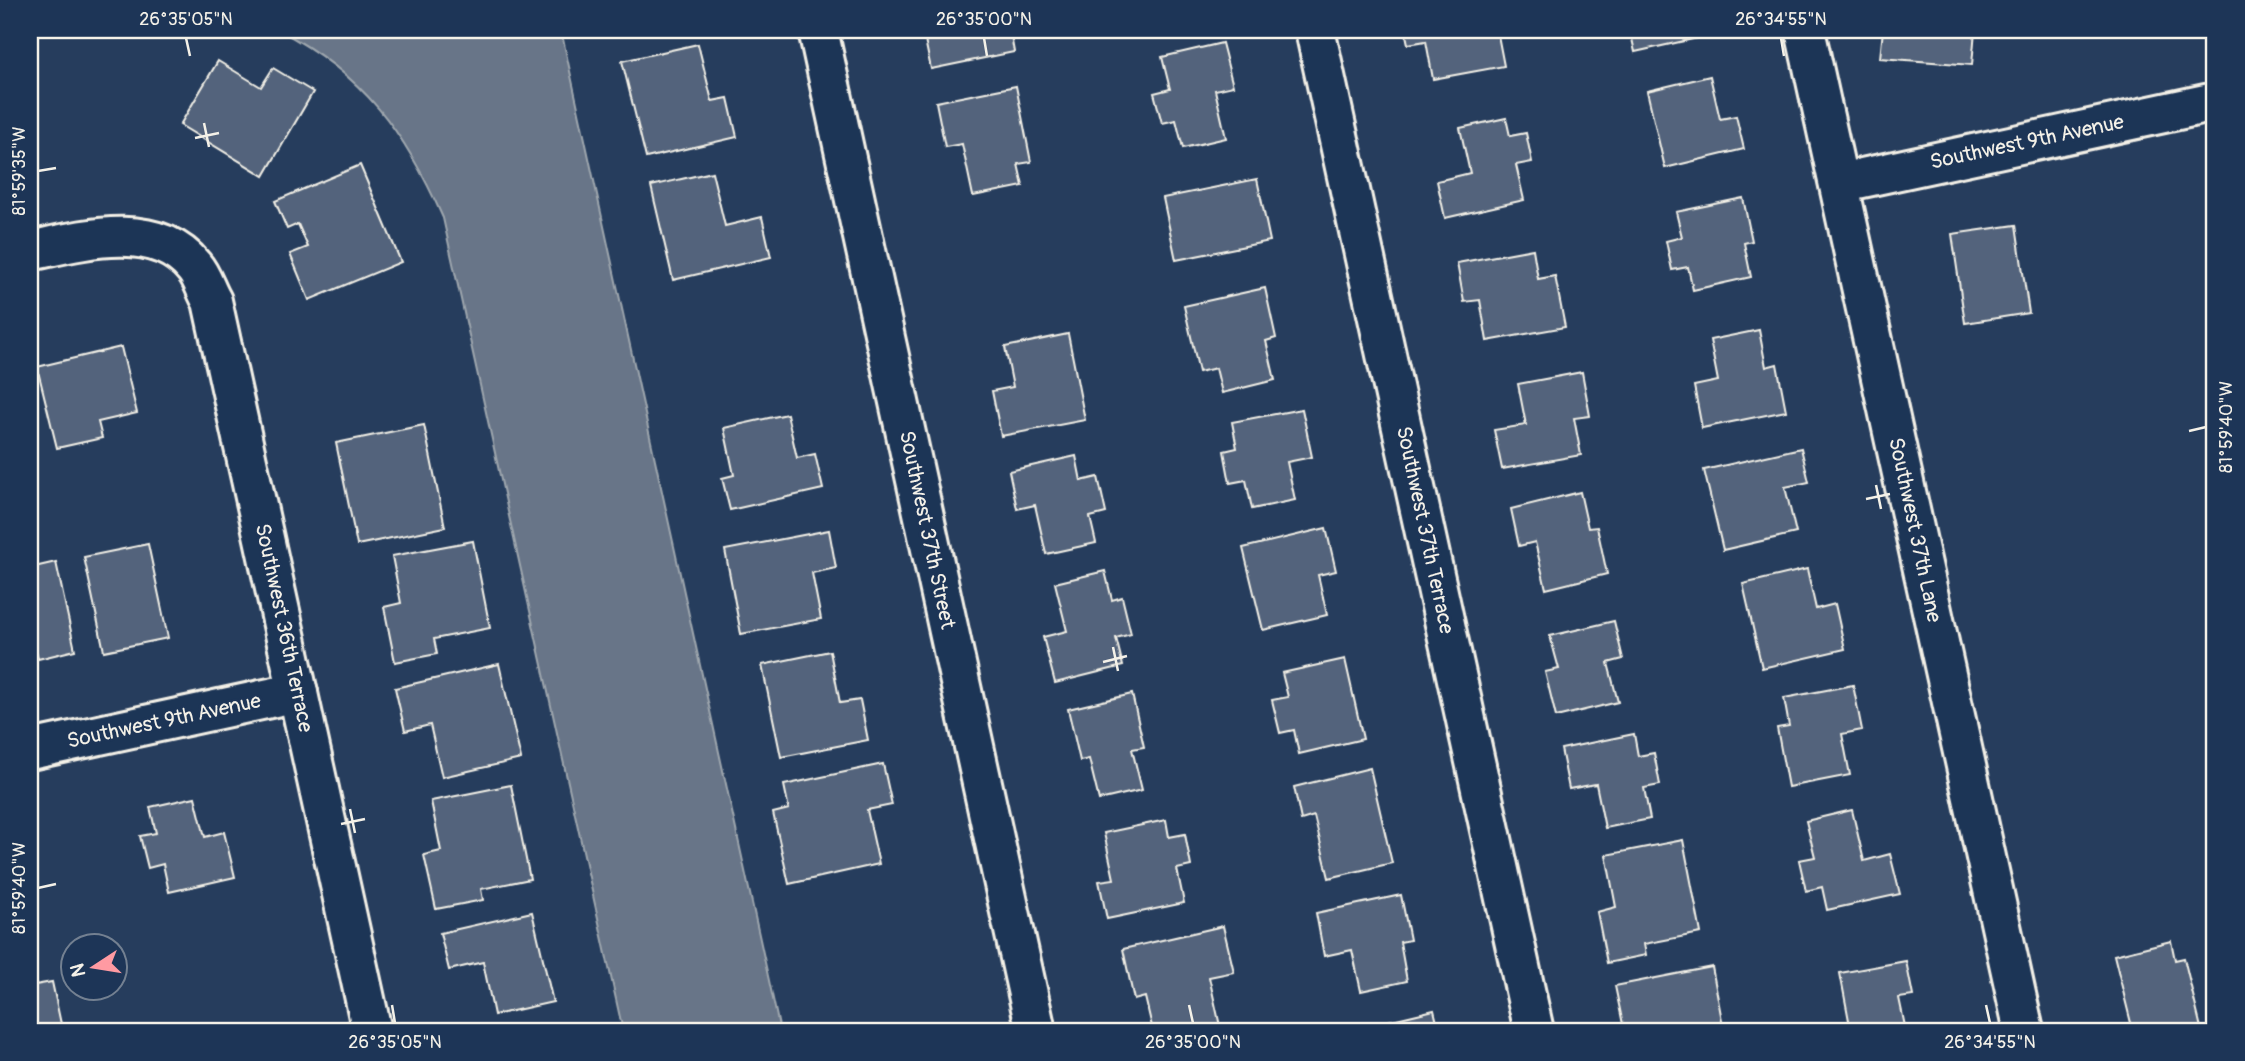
<svg xmlns="http://www.w3.org/2000/svg" width="2245" height="1061" viewBox="0 0 2245 1061" font-family="Pangolin,sans-serif">
<style>
.water{fill:#677588;stroke:#9fa7ae;stroke-width:2}
.building{fill:#52647b;stroke:#f4f1e8;stroke-width:2}
.lines{fill:none;stroke-linecap:round;stroke-linejoin:round}
.street-casing{stroke:#f4f1e8;stroke-width:44}
.street{stroke:#1d3557;stroke-width:38}
.ticks{fill:none;stroke:#f4f1e8;stroke-width:2.5}
.labels{text-anchor:middle;dominant-baseline:central;stroke-width:5;stroke-linejoin:round;paint-order:stroke}
.street-label{font-size:21px;fill:#f4f1e8;stroke:#1d3557}
.neatline{fill:none;stroke:#f4f1e8;stroke-width:2.5}
.ticks-label{font-size:18px;text-anchor:middle;fill:#f4f1e8}
</style>
<rect width="100%" height="100%" fill="#263d5d"/>
<filter id="ink" filterUnits="userSpaceOnUse"><feTurbulence type="fractalNoise" baseFrequency=".0143" numOctaves="2"/><feDisplacementMap in="SourceGraphic" scale="14" xChannelSelector="R" yChannelSelector="G"/><feConvolveMatrix kernelMatrix="1 2 1 2 8 2 1 2 1" color-interpolation-filters="sRGB"/></filter>
<g filter="url(#ink)">
<path class="water" d="M279 30H561L780 1031H623L443 218C405 132 364 75 279 30Z"/>
<g class="building">
<polygon points="923,30 1010,30 1014,52 931,69"/>
<polygon points="1405,30 1497,30 1504,66 1433,79 1426,41 1408,44"/>
<polygon points="1630,30 1719,30 1720,33 1635,52"/>
<polygon points="1883,30 1975,30 1972,65 1880,58"/>
<polygon points="1222,43 1233,86 1215,90 1226,138 1183,148 1176,120 1162,123 1154,93 1170,89 1162,57"/>
<polygon points="698,44 712,101 728,98 737,137 646,158 622,61"/>
<polygon points="218,61 261,87 273,68 313,92 264,176 180,125"/>
<polygon points="1710,76 1720,119 1736,116 1744,149 1665,168 1647,91"/>
<polygon points="1016,86 1031,162 1018,164 1023,186 973,196 962,144 945,147 936,102"/>
<polygon points="1506,118 1510,136 1526,133 1532,162 1516,165 1524,200 1445,218 1437,181 1470,173 1460,128"/>
<polygon points="360,165 401,262 309,300 290,254 308,247 298,224 287,229 275,201"/>
<polygon points="712,172 725,226 762,217 771,257 673,280 651,186"/>
<polygon points="1257,179 1270,241 1176,260 1163,198"/>
<polygon points="1743,198 1752,241 1744,243 1751,277 1693,290 1688,267 1672,270 1666,241 1682,237 1676,212"/>
<polygon points="2016,225 2029,313 1965,323 1952,234"/>
<polygon points="1533,249 1538,279 1555,276 1565,327 1487,341 1480,300 1464,302 1457,263"/>
<polygon points="1265,288 1276,338 1266,341 1275,380 1222,393 1216,368 1199,372 1184,306"/>
<polygon points="1759,330 1766,367 1777,364 1786,411 1702,428 1694,386 1718,381 1710,340"/>
<polygon points="1068,334 1085,420 1001,436 992,391 1013,387 1005,347"/>
<polygon points="121,347 137,413 98,422 102,438 57,448 37,367"/>
<polygon points="1582,372 1590,416 1574,418 1581,455 1502,469 1494,430 1526,425 1518,384"/>
<polygon points="1302,409 1312,457 1287,462 1295,500 1252,509 1246,480 1230,483 1224,451 1237,448 1232,422"/>
<polygon points="787,414 797,458 815,454 823,489 730,510 722,478 734,475 724,428"/>
<polygon points="424,425 445,527 357,545 336,443"/>
<polygon points="1801,448 1809,482 1785,487 1796,533 1723,550 1704,470"/>
<polygon points="1076,456 1081,481 1098,477 1106,513 1090,517 1096,543 1046,554 1035,505 1017,509 1009,471"/>
<polygon points="1580,492 1588,528 1597,527 1607,574 1546,589 1535,542 1519,546 1511,509"/>
<polygon points="1326,528 1336,571 1318,575 1327,615 1263,630 1243,548"/>
<polygon points="829,530 836,568 812,573 821,619 741,634 725,550"/>
<polygon points="473,541 490,628 434,639 437,654 395,662 384,607 401,603 392,556"/>
<polygon points="148,544 168,638 104,651 84,557"/>
<polygon points="56,562 75,650 38,659 30,628 30,568"/>
<polygon points="1807,569 1816,609 1835,604 1845,649 1762,668 1743,584"/>
<polygon points="1105,571 1112,600 1122,597 1131,634 1116,638 1123,666 1055,683 1043,637 1067,631 1055,583"/>
<polygon points="1614,621 1623,659 1608,663 1618,702 1556,717 1545,672 1559,669 1550,636"/>
<polygon points="830,651 840,703 860,700 868,740 781,757 762,665"/>
<polygon points="1345,659 1363,739 1299,754 1294,730 1280,733 1272,700 1288,697 1282,673"/>
<polygon points="499,664 521,759 442,777 430,725 405,731 395,688"/>
<polygon points="1853,685 1862,730 1842,734 1850,775 1788,787 1777,728 1789,726 1784,698"/>
<polygon points="1132,694 1144,747 1132,749 1142,790 1099,800 1089,759 1080,761 1068,709"/>
<polygon points="1634,734 1638,756 1654,753 1660,785 1644,788 1650,819 1605,828 1596,784 1569,789 1561,749"/>
<polygon points="883,764 892,805 867,810 879,864 789,884 773,813 789,809 784,785"/>
<polygon points="1370,768 1392,863 1329,878 1314,816 1301,820 1294,787"/>
<polygon points="511,785 530,879 481,889 483,900 436,909 424,855 441,851 431,801"/>
<polygon points="195,797 205,837 224,832 235,877 169,892 163,864 148,868 140,836 156,833 150,807"/>
<polygon points="1852,810 1864,861 1890,854 1900,894 1827,910 1822,887 1806,891 1799,860 1815,857 1806,821"/>
<polygon points="1166,820 1169,837 1185,834 1191,866 1177,869 1184,903 1107,919 1099,881 1114,879 1104,833"/>
<polygon points="1683,840 1701,933 1644,944 1646,955 1607,963 1597,912 1616,907 1606,855"/>
<polygon points="1401,895 1410,940 1400,942 1407,981 1361,991 1352,950 1324,956 1316,913"/>
<polygon points="532,912 553,1002 494,1015 483,962 449,970 440,933"/>
<polygon points="1223,926 1234,972 1209,977 1220,1026 1196,1031 1153,1031 1145,997 1134,1000 1123,949"/>
<polygon points="2171,941 2175,960 2184,958 2201,1028 2187,1031 2133,1031 2114,955"/>
<polygon points="30,957 35,985 52,982 61,1024 46,1027 47,1031 30,1031"/>
<polygon points="1906,961 1913,996 1899,998 1906,1031 1851,1031 1840,973"/>
<polygon points="1712,967 1724,1031 1646,1031 1645,1025 1624,1029 1615,986"/>
<polygon points="1434,1010 1439,1031 1364,1031 1363,1027"/>
</g>
<g class="lines">
<defs>
<g id="street">
<polyline points="818,30 1036,1031"/>
<polyline points="1315,30 1534,1031"/>
<polyline points="1805,30 2024,1031"/>
<polyline points="1839,183 2215,102"/>
<path d="M30 251C81 240 155 219 194 267 202 276 206 291 212 301L372 1031"/>
<polyline points="30,750 298,692"/>
</g>
</defs>
<use href="#street" class="street-casing"/>
<use href="#street" class="street"/>
</g>
</g>
<path class="ticks" d="M186 38 190 56M984 38 987 56M1781 38 1784 56M204 123 209 147M195 138 219 133M38 171 56 168M2189 431 2206 427M1876 485 1881 509M1866 499 1890 494M1113 647 1118 671M1103 662 1127 656M350 809 355 833M341 824 365 819M38 888 56 884M392 1005 395 1023M1189 1005 1193 1023M1986 1005 1990 1023"/>
<g class="labels">
<g class="street-label">
<text transform="translate(2027 142) rotate(-12)">Southwest 9th Avenue</text>
<text transform="translate(927 530) rotate(78)">Southwest 37th Street</text>
<text transform="translate(1425 530) rotate(78)">Southwest 37th Terrace</text>
<text transform="translate(1915 530) rotate(78)">Southwest 37th Lane</text>
<text transform="translate(284 628) rotate(78)">Southwest 36th Terrace</text>
<text transform="translate(164 721) rotate(-12)">Southwest 9th Avenue</text>
</g>
</g>
<rect width="2245" height="1061" fill="none" stroke="#1d3557" stroke-width="77"/>
<g transform="translate(94 967) rotate(258)"><circle r="33" fill="#1d3557" stroke="#738091" stroke-width="2"/>
<path d="M0-5L12 26L0 18L-12 26Z" fill="#ff9aa2"/>
<text y="-10" font-size="19" font-weight="bold" text-anchor="middle" fill="#f4f1e8">N</text>
</g>
<rect x="38" y="38" width="2168" height="985" class="neatline"/>
<g class="ticks-label">
<text x="186" y="25">26°35'05"N</text>
<text x="984" y="25">26°35'00"N</text>
<text x="1781" y="25">26°34'55"N</text>
<text transform="translate(19 171) rotate(-90)" y="6">81°59'35"W</text>
<text transform="translate(2226 427) rotate(-90)" y="6">81°59'40"W</text>
<text transform="translate(19 888) rotate(-90)" y="6">81°59'40"W</text>
<text x="395" y="1048">26°35'05"N</text>
<text x="1193" y="1048">26°35'00"N</text>
<text x="1990" y="1048">26°34'55"N</text>
</g>
</svg>
